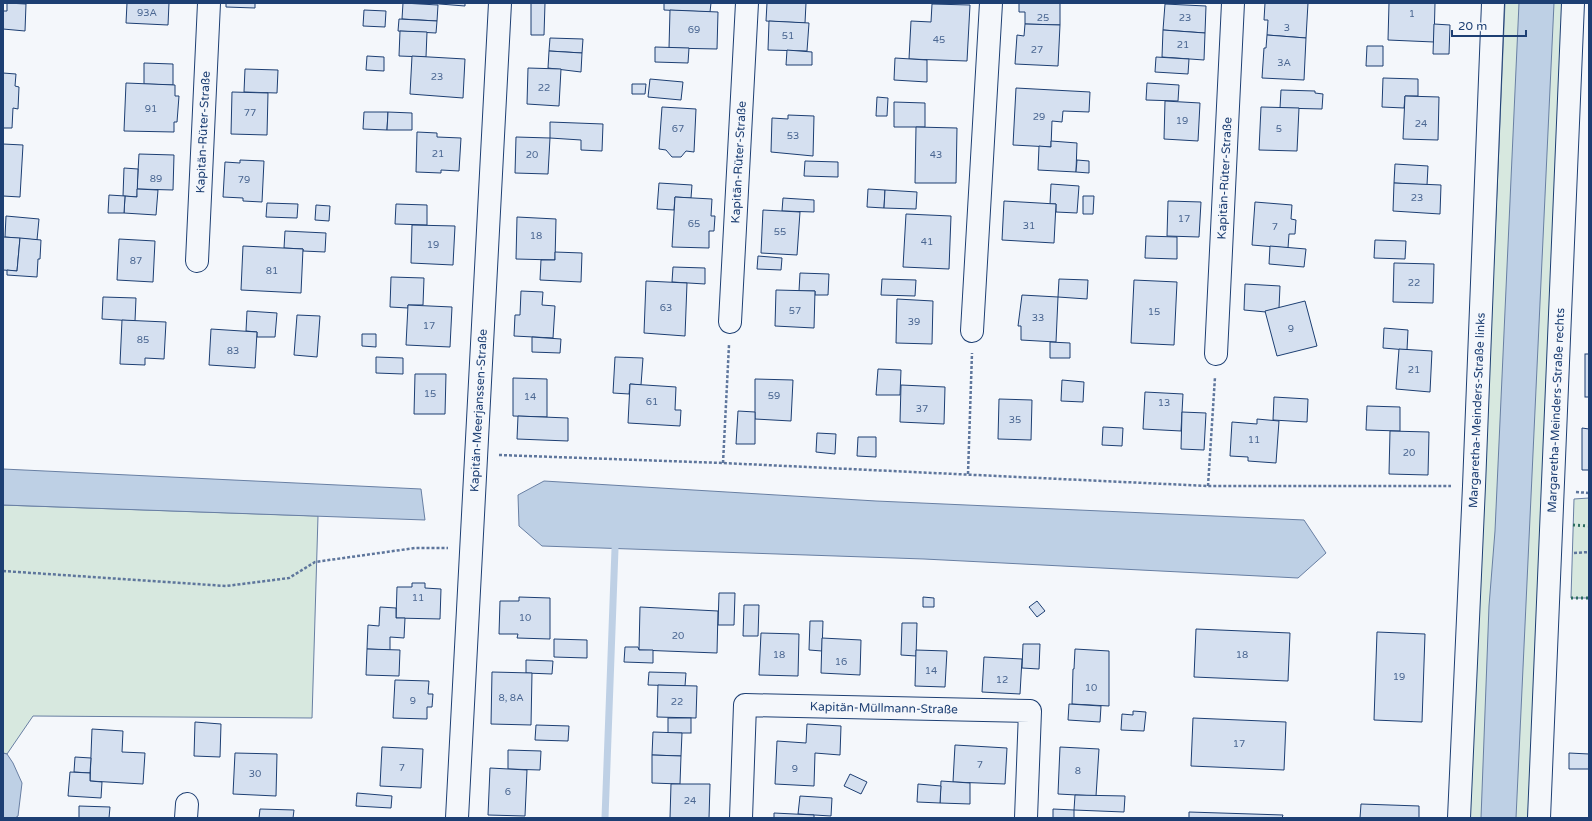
<svg xmlns="http://www.w3.org/2000/svg" width="1592" height="821" viewBox="0 0 1592 821" font-family="'Varela Round',sans-serif">
<style>
.green{fill:#d7e8df;stroke:#687fa3}
.water{fill:#bed0e5;stroke:#687fa3}
.lines{fill:none;stroke-linecap:round;stroke-linejoin:round}
.stream{stroke:#bed0e5;stroke-width:7}
.building{fill:#d5e0f0;stroke:#1d3f73}
.minor-casing{stroke:#1d3f73;stroke-width:24}
.path{stroke:#5e769c;stroke-width:2.5;stroke-dasharray:3 2;stroke-linecap:butt}
.minor{stroke:#f4f7fb;stroke-width:22}
.hedge{stroke:#2c6c60;stroke-width:3;stroke-dasharray:2 3;stroke-linecap:butt}
.labels{text-anchor:middle;dominant-baseline:central;stroke-width:3;stroke-linejoin:round;paint-order:stroke}
.number-label{font-size:10px;fill:#4b6792}
.street-label{font-size:12px;fill:#1d3f73;stroke:#f4f7fb}
</style>
<rect width="100%" height="100%" fill="#f4f7fb"/>
<g class="green">
<polygon points="1505,3 1566,3 1528,818 1468,818 1498,169"/>
<polygon points="1589,498 1589,598 1571,598 1574,499"/>
<polygon points="3,505 318,516 312,718 33,716 7,754 3,753"/>
</g>
<g class="water">
<polygon points="1519,3 1554,3 1516,818 1481,818 1489,606 1495,531"/>
<polygon points="3,469 421,489 425,520 3,505"/>
<polygon points="544,481 876,501 1304,520 1326,553 1298,578 924,559 542,546 519,526 518,495"/>
<polygon points="3,753 7,754 13,763 22,783 18,816 15,818 3,818"/>
</g>
<g class="lines">
<polyline class="stream" points="605,818 615,549"/>
</g>
<g class="building">
<polygon points="7,3 26,4 25,31 3,29 3,11 7,11"/>
<polygon points="127,3 169,3 168,25 126,23"/>
<polygon points="226,3 255,3 255,8 226,7"/>
<polygon points="403,3 438,5 437,21 402,19"/>
<polygon points="427,3 465,3 465,6"/>
<polygon points="531,3 545,3 544,35 531,35"/>
<polygon points="664,3 711,3 710,12 664,10"/>
<polygon points="767,3 806,3 805,23 766,21"/>
<polygon points="1019,3 1060,3 1060,25 1025,24 1025,12 1019,12"/>
<polygon points="1265,3 1308,3 1306,38 1267,35 1268,20 1264,20"/>
<polygon points="1389,3 1435,3 1434,42 1388,40"/>
<polygon points="932,4 970,5 967,61 909,59 911,21 931,22"/>
<polygon points="1165,4 1206,6 1205,33 1163,30"/>
<polygon points="364,10 386,11 385,27 363,26"/>
<polygon points="670,10 718,12 717,49 669,48"/>
<polygon points="399,19 437,21 436,33 398,31"/>
<polygon points="769,21 809,23 807,51 768,50"/>
<polygon points="1025,24 1060,25 1058,66 1015,64 1017,35 1024,36"/>
<polygon points="1434,24 1450,25 1449,54 1433,54"/>
<polygon points="1163,30 1205,33 1204,60 1162,57"/>
<polygon points="400,31 427,32 426,57 399,56"/>
<polygon points="1267,35 1306,38 1304,80 1262,78 1264,48 1266,48"/>
<polygon points="550,38 583,39 582,53 549,51"/>
<polygon points="1367,46 1383,46 1383,66 1366,66"/>
<polygon points="655,47 689,48 688,63 655,62"/>
<polygon points="787,50 812,52 812,65 786,65"/>
<polygon points="549,51 582,53 581,72 548,68"/>
<polygon points="367,56 384,57 384,71 366,70"/>
<polygon points="412,56 465,59 463,98 410,94"/>
<polygon points="1156,57 1189,59 1188,74 1155,72"/>
<polygon points="895,58 927,60 927,82 894,80"/>
<polygon points="144,63 173,64 173,85 144,84"/>
<polygon points="528,68 561,69 559,106 527,104"/>
<polygon points="245,69 278,70 277,93 244,92"/>
<polygon points="3,73 16,74 15,86 19,87 18,109 13,108 12,128 3,128"/>
<polygon points="1383,78 1418,79 1418,96 1405,96 1404,108 1382,107"/>
<polygon points="650,79 683,82 681,100 648,97"/>
<polygon points="126,83 175,85 175,96 179,96 177,122 174,122 174,132 124,131"/>
<polygon points="1147,83 1179,85 1178,101 1146,100"/>
<polygon points="632,84 646,84 645,94 632,94"/>
<polygon points="1016,88 1090,92 1089,112 1063,111 1062,122 1052,121 1051,147 1013,145"/>
<polygon points="1281,90 1315,91 1315,93 1323,94 1322,109 1280,108"/>
<polygon points="232,92 268,93 267,135 231,134"/>
<polygon points="1405,96 1439,97 1438,140 1403,139"/>
<polygon points="877,97 888,98 887,116 876,116"/>
<polygon points="1165,101 1200,103 1198,141 1164,139"/>
<polygon points="894,102 925,103 925,127 894,127"/>
<polygon points="662,107 696,109 694,152 686,151 681,157 672,157 666,150 659,149"/>
<polygon points="1261,107 1299,108 1297,151 1259,150"/>
<polygon points="364,112 388,112 387,130 363,129"/>
<polygon points="388,112 412,113 412,130 387,130"/>
<polygon points="788,115 814,116 813,156 771,152 772,118 788,119"/>
<polygon points="550,122 603,124 602,151 581,150 581,140 550,138"/>
<polygon points="916,127 957,128 956,183 915,183"/>
<polygon points="417,132 437,133 437,137 461,138 459,171 441,170 441,173 416,172"/>
<polygon points="516,137 550,138 548,174 515,173"/>
<polygon points="1051,141 1077,143 1076,172 1038,170 1039,146 1051,147"/>
<polygon points="3,144 23,145 20,197 3,196"/>
<polygon points="139,154 174,155 173,190 137,189"/>
<polygon points="240,160 264,161 262,202 243,201 243,198 223,197 225,162 240,163"/>
<polygon points="1077,160 1089,161 1089,173 1076,172"/>
<polygon points="805,161 838,162 838,177 804,176"/>
<polygon points="1395,164 1428,166 1427,185 1394,183"/>
<polygon points="124,168 138,169 137,197 123,196"/>
<polygon points="659,183 692,185 691,198 675,197 674,210 657,209"/>
<polygon points="1394,183 1441,185 1440,214 1393,211"/>
<polygon points="1051,184 1079,186 1077,213 1056,212 1056,204 1050,204"/>
<polygon points="137,189 158,190 156,215 124,213 125,196 137,197"/>
<polygon points="868,189 885,190 884,208 867,207"/>
<polygon points="885,190 917,192 916,209 884,208"/>
<polygon points="109,195 125,196 124,213 108,213"/>
<polygon points="1083,196 1094,196 1093,214 1083,214"/>
<polygon points="675,197 712,199 711,216 715,216 714,231 709,231 709,248 672,247"/>
<polygon points="783,198 814,200 814,212 782,211"/>
<polygon points="1004,201 1056,204 1054,243 1002,240"/>
<polygon points="1168,201 1201,202 1199,237 1167,236"/>
<polygon points="1255,202 1292,205 1291,219 1296,220 1295,234 1289,234 1288,248 1252,245"/>
<polygon points="267,203 298,204 297,218 266,217"/>
<polygon points="396,204 427,205 427,225 395,224"/>
<polygon points="316,205 330,206 329,221 315,220"/>
<polygon points="763,210 800,212 797,255 761,253"/>
<polygon points="906,214 951,216 949,269 903,267"/>
<polygon points="6,216 39,219 37,240 5,237"/>
<polygon points="517,217 556,219 555,260 516,259"/>
<polygon points="412,225 455,226 453,265 411,263"/>
<polygon points="285,231 326,233 325,252 303,251 303,249 284,248"/>
<polygon points="1146,236 1177,237 1177,259 1145,258"/>
<polygon points="3,237 20,238 17,271 3,270"/>
<polygon points="20,238 41,240 40,259 38,259 37,277 7,275 7,270 17,271"/>
<polygon points="119,239 155,241 153,282 117,280"/>
<polygon points="1375,240 1406,241 1405,259 1374,258"/>
<polygon points="243,246 303,249 301,293 241,290"/>
<polygon points="1270,246 1306,249 1304,267 1269,264"/>
<polygon points="555,252 582,253 581,282 540,280 541,260 555,260"/>
<polygon points="758,256 782,258 781,270 757,269"/>
<polygon points="1394,263 1434,264 1433,303 1393,302"/>
<polygon points="673,267 705,268 705,284 672,282"/>
<polygon points="800,273 829,274 828,295 815,295 815,291 799,291"/>
<polygon points="391,277 424,278 423,305 408,305 408,308 390,307"/>
<polygon points="882,279 916,280 915,296 881,295"/>
<polygon points="1059,279 1088,280 1087,299 1058,297"/>
<polygon points="1134,280 1177,282 1174,345 1131,343"/>
<polygon points="646,281 687,283 685,336 644,333"/>
<polygon points="1245,284 1280,286 1279,308 1266,312 1244,310"/>
<polygon points="776,290 815,291 814,328 775,326"/>
<polygon points="521,291 543,292 542,305 555,306 553,338 514,336 515,315 520,315"/>
<polygon points="1022,295 1058,297 1056,342 1021,340 1021,326 1018,326"/>
<polygon points="103,297 136,298 135,321 102,319"/>
<polygon points="897,299 933,301 932,344 896,343"/>
<polygon points="1305,301 1317,346 1277,356 1265,311"/>
<polygon points="408,305 452,307 450,347 406,345"/>
<polygon points="247,311 277,313 275,337 257,337 257,332 246,331"/>
<polygon points="297,315 320,316 317,357 294,355"/>
<polygon points="122,320 166,322 164,359 145,358 145,365 120,364"/>
<polygon points="1384,328 1408,330 1407,350 1383,348"/>
<polygon points="211,329 257,332 255,368 209,365"/>
<polygon points="362,334 376,334 376,347 362,346"/>
<polygon points="532,337 561,339 560,353 532,352"/>
<polygon points="1050,342 1070,343 1070,358 1050,358"/>
<polygon points="1399,349 1432,351 1430,392 1396,389"/>
<rect x="1585" y="354" width="4" height="43"/>
<polygon points="376,357 403,358 403,374 376,373"/>
<polygon points="615,357 643,358 641,385 630,384 629,394 613,393"/>
<polygon points="878,369 901,370 900,395 876,395"/>
<polygon points="415,374 446,374 445,414 414,414"/>
<polygon points="513,378 547,379 547,417 513,416"/>
<polygon points="755,379 793,380 791,421 755,419"/>
<polygon points="1062,380 1084,382 1083,402 1061,401"/>
<polygon points="630,384 676,387 675,410 681,410 680,426 628,423"/>
<polygon points="901,385 945,387 944,424 900,422"/>
<polygon points="1145,392 1183,394 1181,431 1143,429"/>
<polygon points="1274,397 1308,399 1307,422 1273,420"/>
<polygon points="999,399 1032,400 1031,440 998,439"/>
<polygon points="1367,406 1400,407 1400,431 1366,430"/>
<polygon points="738,411 755,412 755,444 736,444"/>
<polygon points="1182,412 1206,413 1204,450 1181,449"/>
<polygon points="518,416 568,418 568,441 517,439"/>
<polygon points="1257,419 1279,421 1276,463 1248,461 1248,457 1230,456 1232,422 1257,424"/>
<polygon points="1103,427 1123,428 1122,446 1102,445"/>
<polygon points="1582,428 1589,429 1589,470 1582,470"/>
<polygon points="1390,431 1429,432 1428,475 1389,474"/>
<polygon points="817,433 836,434 835,454 816,452"/>
<polygon points="858,437 876,437 876,457 857,456"/>
<polygon points="412,583 425,583 425,588 441,589 440,619 396,618 397,587 412,587"/>
<polygon points="719,593 735,593 734,625 718,625"/>
<polygon points="519,597 550,598 550,639 517,638 518,634 499,634 500,601 519,601"/>
<polygon points="923,597 934,598 934,607 923,607"/>
<polygon points="1037,601 1045,611 1037,617 1029,607"/>
<polygon points="744,605 759,605 758,636 743,636"/>
<polygon points="380,607 396,608 396,618 405,618 404,638 390,637 390,650 367,649 368,625 379,626"/>
<polygon points="640,607 718,611 717,653 639,650"/>
<polygon points="810,621 823,621 822,651 809,650"/>
<polygon points="902,623 917,623 916,656 901,655"/>
<polygon points="1196,629 1290,633 1288,681 1194,677"/>
<polygon points="1377,632 1425,634 1422,722 1374,720"/>
<polygon points="761,633 799,634 798,676 759,675"/>
<polygon points="822,638 861,640 860,675 821,673"/>
<polygon points="554,639 587,640 587,658 554,657"/>
<polygon points="1023,644 1040,644 1039,669 1022,668"/>
<polygon points="625,647 638,647 639,650 653,650 653,663 624,662"/>
<polygon points="367,649 400,650 399,676 366,675"/>
<polygon points="1075,649 1109,651 1109,706 1072,704 1073,669 1074,669"/>
<polygon points="916,650 947,651 945,687 915,686"/>
<polygon points="984,657 1022,659 1020,694 982,692"/>
<polygon points="526,660 553,661 552,674 526,673"/>
<polygon points="492,672 532,673 531,725 491,724"/>
<polygon points="649,672 686,673 685,686 648,685"/>
<polygon points="395,680 429,681 428,694 433,694 432,707 427,707 427,719 393,718"/>
<polygon points="658,685 697,686 696,718 657,717"/>
<polygon points="1069,704 1101,706 1100,722 1068,720"/>
<polygon points="1133,711 1146,712 1144,731 1121,730 1122,714 1133,715"/>
<rect x="668" y="718" width="23" height="15"/>
<polygon points="1193,718 1286,722 1284,770 1191,766"/>
<polygon points="195,722 221,724 220,757 194,756"/>
<polygon points="807,724 841,726 840,755 815,753 814,786 775,784 777,741 806,743"/>
<polygon points="536,725 569,726 568,741 535,740"/>
<polygon points="92,729 123,731 122,752 145,753 143,784 90,781"/>
<polygon points="653,732 682,733 681,756 652,755"/>
<polygon points="955,745 1007,748 1005,784 953,782"/>
<polygon points="382,747 423,749 421,788 380,786"/>
<polygon points="1060,747 1099,749 1096,796 1058,794"/>
<polygon points="508,750 541,751 540,770 508,769"/>
<polygon points="235,753 277,754 276,796 233,794"/>
<polygon points="1569,753 1589,754 1589,769 1569,769"/>
<polygon points="652,755 681,756 680,784 652,783"/>
<polygon points="75,757 91,758 90,773 74,772"/>
<polygon points="490,768 527,770 525,816 488,815"/>
<polygon points="70,772 90,773 90,781 102,782 101,798 68,796"/>
<polygon points="850,774 867,782 861,794 844,786"/>
<polygon points="941,781 970,783 970,804 940,803"/>
<polygon points="671,784 710,784 709,818 670,818"/>
<polygon points="918,784 941,786 940,803 917,802"/>
<polygon points="357,793 392,796 391,808 356,806"/>
<polygon points="1075,795 1125,796 1124,812 1074,810"/>
<polygon points="800,796 832,798 831,816 798,814"/>
<polygon points="1361,804 1419,806 1419,818 1360,818"/>
<polygon points="79,806 110,807 109,818 79,818"/>
<polygon points="260,809 294,810 293,818 259,818"/>
<polygon points="1053,809 1074,810 1074,818 1053,818"/>
<polygon points="1189,812 1283,815 1282,818 1189,818"/>
<polygon points="774,813 814,815 814,818 774,818"/>
</g>
<g class="lines">
<defs>
<g id="minor">
<path id="s1" d="M197 261 209 3"/>
<path id="s2" d="M730 322 747 3"/>
<polyline points="972,331 991,3"/>
<path id="s3" d="M1216 354 1233 3"/>
<polyline points="186,818 187,804"/>
<path id="s4" d="M457 818 500 3"/>
<path id="s5" d="M741 818 745 705 1030 711 1026 818"/>
<path id="s6" d="M1459 818 1474 486 1493 3"/>
<path id="s7" d="M1539 818 1573 3"/>
</g>
</defs>
<use href="#minor" class="minor-casing"/>
<g class="path">
<polyline points="499,455 723,463 1208,486 1451,486"/>
<polyline points="723,463 729,345"/>
<polyline points="968,474 972,353"/>
<polyline points="1208,486 1215,377"/>
<polyline points="1576,492 1589,493"/>
<polyline points="1574,553 1589,552"/>
<polyline points="3,571 226,586 289,578 315,562 415,548 448,548"/>
</g>
<use href="#minor" class="minor"/>
<g class="hedge">
<polyline points="1573,525 1589,526"/>
<polyline points="1571,598 1589,598"/>
</g>
</g>
<g class="labels">
<g class="number-label">
<text x="147" y="13">93A</text>
<text x="1412" y="14">1</text>
<text x="1043" y="18">25</text>
<text x="1185" y="18">23</text>
<text x="1287" y="28">3</text>
<text x="694" y="30">69</text>
<text x="788" y="36">51</text>
<text x="939" y="40">45</text>
<text x="1183" y="45">21</text>
<text x="1037" y="50">27</text>
<text x="1284" y="63">3A</text>
<text x="437" y="77">23</text>
<text x="544" y="88">22</text>
<text x="151" y="109">91</text>
<text x="250" y="113">77</text>
<text x="1039" y="117">29</text>
<text x="1182" y="121">19</text>
<text x="1421" y="124">24</text>
<text x="678" y="129">67</text>
<text x="1279" y="129">5</text>
<text x="793" y="136">53</text>
<text x="438" y="154">21</text>
<text x="532" y="155">20</text>
<text x="936" y="155">43</text>
<text x="156" y="179">89</text>
<text x="244" y="180">79</text>
<text x="1417" y="198">23</text>
<text x="1184" y="219">17</text>
<text x="694" y="224">65</text>
<text x="1029" y="226">31</text>
<text x="1275" y="227">7</text>
<text x="780" y="232">55</text>
<text x="536" y="236">18</text>
<text x="927" y="242">41</text>
<text x="433" y="245">19</text>
<text x="136" y="261">87</text>
<text x="272" y="271">81</text>
<text x="1414" y="283">22</text>
<text x="666" y="308">63</text>
<text x="795" y="311">57</text>
<text x="1154" y="312">15</text>
<text x="1038" y="318">33</text>
<text x="914" y="322">39</text>
<text x="429" y="326">17</text>
<text x="1291" y="329">9</text>
<text x="143" y="340">85</text>
<text x="233" y="351">83</text>
<text x="1414" y="370">21</text>
<text x="430" y="394">15</text>
<text x="774" y="396">59</text>
<text x="530" y="397">14</text>
<text x="652" y="402">61</text>
<text x="1164" y="403">13</text>
<text x="922" y="409">37</text>
<text x="1015" y="420">35</text>
<text x="1254" y="440">11</text>
<text x="1409" y="453">20</text>
<text x="418" y="598">11</text>
<text x="525" y="618">10</text>
<text x="678" y="636">20</text>
<text x="779" y="655">18</text>
<text x="1242" y="655">18</text>
<text x="841" y="662">16</text>
<text x="931" y="671">14</text>
<text x="1399" y="677">19</text>
<text x="1002" y="680">12</text>
<text x="1091" y="688">10</text>
<text x="511" y="698">8, 8A</text>
<text x="413" y="701">9</text>
<text x="677" y="702">22</text>
<text x="1239" y="744">17</text>
<text x="980" y="765">7</text>
<text x="402" y="768">7</text>
<text x="795" y="769">9</text>
<text x="1078" y="771">8</text>
<text x="255" y="774">30</text>
<text x="508" y="792">6</text>
<text x="690" y="801">24</text>
</g>
<g class="street-label">
<text stroke="none"><textPath href="#s1" startOffset="129">Kapitän-Rüter-Straße</textPath></text>
<text stroke="none"><textPath href="#s2" startOffset="160">Kapitän-Rüter-Straße</textPath></text>
<text stroke="none"><textPath href="#s3" startOffset="176">Kapitän-Rüter-Straße</textPath></text>
<text stroke="none"><textPath href="#s7" startOffset="408">Margaretha-Meinders-Straße rechts</textPath></text>
<text stroke="none"><textPath href="#s4" startOffset="408">Kapitän-Meerjanssen-Straße</textPath></text>
<text stroke="none"><textPath href="#s6" startOffset="408">Margaretha-Meinders-Straße links</textPath></text>
<text stroke="none"><textPath href="#s5" startOffset="252">Kapitän-Müllmann-Straße</textPath></text>
</g>
</g>
<rect width="1592" height="821" fill="none" stroke="#1d3f73" stroke-width="8"/>
<path d="M1452 30v6h74v-6" fill="none" stroke="#1d3f73" stroke-width="2"/>
<text x="1458" y="30" font-size="12" fill="#1d3f73" stroke="#f4f7fb" stroke-width="3" paint-order="stroke">20 m</text>
</svg>
